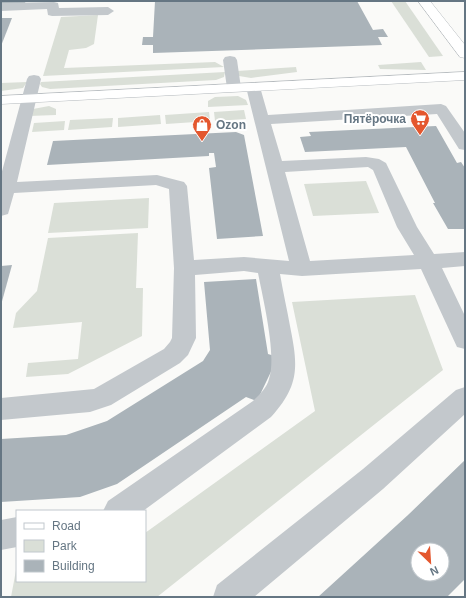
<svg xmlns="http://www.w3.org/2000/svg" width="466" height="598" viewBox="0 0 466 598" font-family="Arial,sans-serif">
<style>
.green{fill:#dadfd7}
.building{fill:#aab3b9;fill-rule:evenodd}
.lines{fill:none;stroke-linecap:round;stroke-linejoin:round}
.major-casing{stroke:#b5babe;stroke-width:1}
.minor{fill:#c3c8cc;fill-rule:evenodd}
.major{fill:#fff;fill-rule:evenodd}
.labels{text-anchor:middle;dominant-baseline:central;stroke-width:4;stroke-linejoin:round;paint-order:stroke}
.far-poi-label{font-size:12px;font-weight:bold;fill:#657683;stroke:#fff;text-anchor:end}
</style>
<rect width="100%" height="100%" fill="#fafaf8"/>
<g class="green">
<polygon points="391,1 405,1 443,56 429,57"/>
<polygon points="98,15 94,44 86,48 69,50 64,68 215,62 224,67 43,76 61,17"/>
<polygon points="421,62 426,70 380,69 378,65"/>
<polygon points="296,67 297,72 251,78 239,76 237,71"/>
<polygon points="225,72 224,77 216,80 50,89 42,87 40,84 41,82"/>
<polygon points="27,82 23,88 1,91 1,83"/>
<polygon points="238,96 246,100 248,105 208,107 208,101 215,97"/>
<polygon points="49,106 56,109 56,115 29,116 33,109"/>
<polygon points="244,110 246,119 215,121 214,112"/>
<polygon points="209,112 210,121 166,124 165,115"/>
<polygon points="160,115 161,124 118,127 118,118"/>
<polygon points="113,118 112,127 68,130 70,120"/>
<polygon points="65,121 64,130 32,132 34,123"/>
<polygon points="366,181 379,213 313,216 304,184"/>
<polygon points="149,198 148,228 48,233 54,203"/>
<polygon points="138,233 136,288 143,288 142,336 68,374 26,377 28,363 78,359 82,322 13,328 16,313 37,291 48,238"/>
<polygon points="415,295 443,370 157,597 11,597 17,565 17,581 145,581 145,533 315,411 292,302"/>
</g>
<g class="building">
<polygon points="1,1 26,1 25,3 1,3"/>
<polygon points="155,1 357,1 373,30 383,29 388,37 378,37 382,45 153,53 153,45 142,45 143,37 153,37"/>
<polygon points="1,18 12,18 1,46"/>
<polygon points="436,126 457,163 461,162 465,168 465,229 448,229 433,203 435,203 406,147 305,152 300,137 311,136 309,132"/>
<polygon points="236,132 244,135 263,236 217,239 209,168 216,167 214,153 209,153 209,156 47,165 53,141"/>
<polygon points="12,265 1,305 1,266"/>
<polygon points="256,279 268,354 278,357 257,401 246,397 117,484 80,497 1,502 1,439 66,435 107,421 203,361 210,350 204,282"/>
<path d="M465 460V579L447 597H318L408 515ZM418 550H442V574H418Z"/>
</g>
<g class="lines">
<defs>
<g id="major">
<polygon points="418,1 430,1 465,45 465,58 460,57"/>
<polygon points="465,72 465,80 1,104 1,96"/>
</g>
</defs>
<use href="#major" class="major-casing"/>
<g class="minor">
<polygon points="54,2 58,3 59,8 108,7 114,11 108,15 52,16 48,15 47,9 1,11 1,3"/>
<polygon points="230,56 235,57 237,60 241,88 239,91 229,91 227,88 223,60 225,57"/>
<path d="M34 75 39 76 41 79 17 182 157 175 184 182 187 186 194 260 244 257 289 261 246 87 248 84H258L260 87 268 115 441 104 446 106 465 133V150L459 149 437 114 271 124 282 161 366 157 379 159 386 163 417 227 434 254 465 252V266L442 268 465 316V349L457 347 421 269 302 276 280 274C283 292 287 309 290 326 298 366 300 385 271 417L143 511H103L108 501 253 401C259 395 267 388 269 379 277 355 263 299 258 273L244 271 195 275 196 338 188 355 180 363 111 405 90 412 1 420V398L94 389 164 349 170 342 172 338 174 268 169 189 156 185 14 193 8 214 1 216V175L27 79 29 76ZM368 167 373 170 397 227 414 255 310 261 285 172Z"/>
<polygon points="465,387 465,414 383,489 254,597 213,597 217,585 363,469 456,390"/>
<polygon points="17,517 17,547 1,550 1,520"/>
</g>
<use href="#major" class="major"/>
</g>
<defs>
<symbol id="supermarket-pin" viewBox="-11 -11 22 30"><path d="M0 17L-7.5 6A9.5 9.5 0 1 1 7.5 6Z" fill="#e4572e" stroke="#fff"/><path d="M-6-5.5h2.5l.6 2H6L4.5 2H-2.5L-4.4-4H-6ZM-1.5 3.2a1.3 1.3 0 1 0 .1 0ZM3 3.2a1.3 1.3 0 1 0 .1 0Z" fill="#fff"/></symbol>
<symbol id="shop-pin" viewBox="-11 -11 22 30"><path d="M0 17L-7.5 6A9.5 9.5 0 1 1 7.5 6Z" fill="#e4572e" stroke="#fff"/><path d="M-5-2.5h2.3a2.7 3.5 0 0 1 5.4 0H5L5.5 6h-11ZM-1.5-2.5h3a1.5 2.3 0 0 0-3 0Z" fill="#fff"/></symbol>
</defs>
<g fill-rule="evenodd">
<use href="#supermarket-pin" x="409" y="108" width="22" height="30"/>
<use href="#shop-pin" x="191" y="114" width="22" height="30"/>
</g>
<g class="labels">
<g class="far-poi-label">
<text x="406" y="119">Пятёрочка</text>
<text x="216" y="125" text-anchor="start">Ozon</text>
</g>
</g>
<rect width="466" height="598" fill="none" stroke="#657683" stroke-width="4"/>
<rect x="16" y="510" width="130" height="72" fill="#ffffff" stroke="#c1c8cd"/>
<rect x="24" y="523" width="20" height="6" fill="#ffffff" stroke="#c1c8cd"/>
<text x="52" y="530" font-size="12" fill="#657683">Road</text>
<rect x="24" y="540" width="20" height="12" fill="#dadfd7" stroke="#c1c8cd"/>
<text x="52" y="550" font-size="12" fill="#657683">Park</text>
<rect x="24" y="560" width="20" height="12" fill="#aab3b9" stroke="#c1c8cd"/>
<text x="52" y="570" font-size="12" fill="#657683">Building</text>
<g transform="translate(430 562) rotate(155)"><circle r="19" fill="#ffffff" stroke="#c1c8cd"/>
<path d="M0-3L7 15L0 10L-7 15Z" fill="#e4572e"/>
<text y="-6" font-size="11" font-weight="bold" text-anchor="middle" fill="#657683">N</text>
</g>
</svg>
